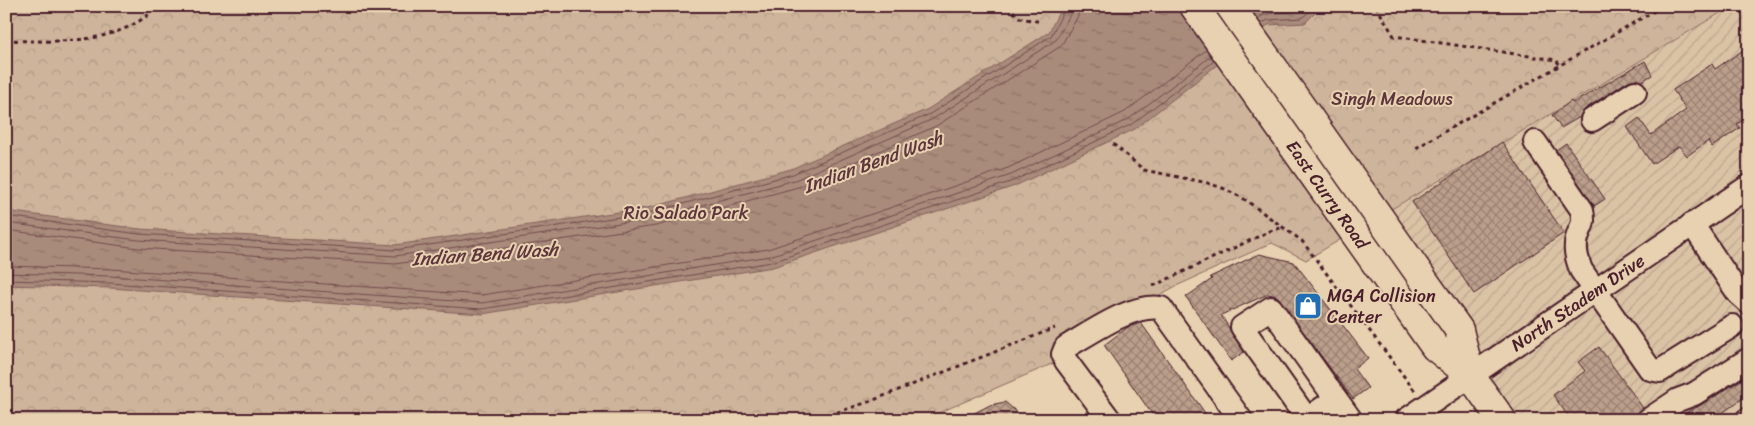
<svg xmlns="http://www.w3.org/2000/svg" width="1755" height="426" viewBox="0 0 1755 426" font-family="Sriracha,sans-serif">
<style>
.industrial{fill:url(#industrial-furrows)}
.park{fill:url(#park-crowns);stroke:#8c6a62}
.water{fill:url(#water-ripples);stroke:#83605b}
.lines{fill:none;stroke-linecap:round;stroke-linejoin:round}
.shore{stroke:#704a4b;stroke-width:1}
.building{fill:url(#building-cross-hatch);stroke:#4a1f2b}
.minor-casing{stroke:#4a1f2b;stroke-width:26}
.major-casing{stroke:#4a1f2b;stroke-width:31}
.path{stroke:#4a1f2b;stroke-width:3;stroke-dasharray:4 4;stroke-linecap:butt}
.minor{stroke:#e7d1b0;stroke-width:22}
.major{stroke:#e7d1b0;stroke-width:28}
.labels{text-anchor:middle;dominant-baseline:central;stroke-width:4;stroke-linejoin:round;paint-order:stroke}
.park-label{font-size:18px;fill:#5e353c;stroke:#e7d1b0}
.street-label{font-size:18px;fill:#4a1f2b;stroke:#e7d1b0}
.poi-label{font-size:18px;fill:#4a1f2b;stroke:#e7d1b0;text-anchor:start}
.water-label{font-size:19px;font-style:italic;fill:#5d353b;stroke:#e7d1b0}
</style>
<defs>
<pattern id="industrial-furrows" width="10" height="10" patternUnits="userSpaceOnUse" patternTransform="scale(1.25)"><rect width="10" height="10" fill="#dac2a5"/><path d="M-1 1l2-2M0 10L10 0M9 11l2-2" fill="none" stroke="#bda68e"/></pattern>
<pattern id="park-crowns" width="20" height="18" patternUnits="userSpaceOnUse" patternTransform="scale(1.25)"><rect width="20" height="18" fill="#ceb49a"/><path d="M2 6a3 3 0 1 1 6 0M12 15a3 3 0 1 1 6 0" fill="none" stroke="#b29a85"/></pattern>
<pattern id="water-ripples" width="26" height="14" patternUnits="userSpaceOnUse" patternTransform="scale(1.25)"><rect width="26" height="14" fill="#a98b7b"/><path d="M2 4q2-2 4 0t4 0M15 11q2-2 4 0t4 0" fill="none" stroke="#8c7165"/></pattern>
<pattern id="building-cross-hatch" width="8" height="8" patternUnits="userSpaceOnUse" patternTransform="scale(1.25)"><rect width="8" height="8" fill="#bb9f8b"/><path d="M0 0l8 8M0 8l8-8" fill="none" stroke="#9a8172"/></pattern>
</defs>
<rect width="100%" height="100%" fill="#e7d1b0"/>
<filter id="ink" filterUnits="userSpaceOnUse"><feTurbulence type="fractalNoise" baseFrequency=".02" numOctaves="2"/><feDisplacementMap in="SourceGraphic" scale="10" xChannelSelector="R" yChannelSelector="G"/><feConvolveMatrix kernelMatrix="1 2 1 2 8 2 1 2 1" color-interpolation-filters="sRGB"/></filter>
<g filter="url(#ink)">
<polygon class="industrial" points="1732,6 1749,6 1749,420 1511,420 1366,224"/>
<polygon class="park" points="6,6 1732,6 1306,260 1272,243 1176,286 1132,310 1054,363 922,420 6,420"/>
<polygon class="water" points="1062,6 1322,6 1305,23 1268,25 1135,129 1015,186 773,267 482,314 110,288 6,285 6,211 140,229 395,245 652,207 791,169 928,109 1049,32"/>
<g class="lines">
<g class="shore">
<path d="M1257 19C1272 7 1292 19 1306 6"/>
<polyline points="1261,24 1268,20 1302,18 1315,6"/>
<polyline points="6,216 139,234 395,250 653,212 793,174 930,114 1051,36 1066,6"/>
<polyline points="6,223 138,240 395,256 654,218 795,180 933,119 1056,40 1071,13 1072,6"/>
<polyline points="6,230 138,248 395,264 656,226 798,187 936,126 1061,46 1078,16 1079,6"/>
<polyline points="6,266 111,269 482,295 768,249 1008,168 1125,112 1206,50"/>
<polyline points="6,273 110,276 482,303 770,256 1011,175 1129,119 1211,56"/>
<polyline points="6,280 110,283 482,309 772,262 1013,181 1132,124 1214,61"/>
</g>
</g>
<g class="building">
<polygon points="1749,46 1749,116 1737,124 1740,128 1712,147 1708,141 1687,156 1679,146 1652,164 1627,127 1639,118 1651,135 1686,110 1673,90 1712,64 1715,69"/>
<polygon points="1645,61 1652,75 1642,81 1635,79 1628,81 1585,109 1580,117 1561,128 1552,115 1571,101 1573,103"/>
<polygon points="1502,142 1564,233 1474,294 1412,202"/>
<polygon points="1566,143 1605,199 1594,206 1556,150"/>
<polygon points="1259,254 1294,262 1368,358 1354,369 1368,388 1353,399 1277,296 1268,294 1221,315 1244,352 1231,361 1186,297 1212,279 1210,277"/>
<polygon points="1141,323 1210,420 1156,420 1104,345 1128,327"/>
<polygon points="1599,347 1643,408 1637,414 1635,420 1571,420 1553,395 1585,371 1578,362"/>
<polygon points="1749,375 1749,394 1712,420 1672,420 1701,405"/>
<polygon points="1005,402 1026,420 961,420 990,405"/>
</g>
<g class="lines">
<defs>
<g id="minor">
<polyline points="1592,120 1635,92"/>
<path d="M1535 142 1582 210C1585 227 1581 224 1577 238 1574 249 1577 259 1581 270L1650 369 1660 371 1732 326"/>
<polyline points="1692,224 1738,293 1749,303"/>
<polyline points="1336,399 1307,419 1242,327 1271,308 1351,420"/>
<path d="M1110 420 1066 361 1063 354 1066 347C1091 333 1132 303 1161 308L1241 420"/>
<path id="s1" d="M1406 420 1749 186"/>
<polyline points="1648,420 1678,400 1694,394 1749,359"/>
<polyline points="1747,420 1749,419"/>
</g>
<g id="major">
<path id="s2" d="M1194 6 1435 347 1470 375 1502 420"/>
<polyline points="1230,6 1459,330 1470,375"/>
</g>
</defs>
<use href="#minor" class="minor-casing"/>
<use href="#major" class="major-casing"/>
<g class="path">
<polyline points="1007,6 1020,18 1042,22"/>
<polyline points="1376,6 1394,36 1556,60 1561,66"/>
<path d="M6 40C57 42 119 46 158 6"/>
<polyline points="1113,144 1144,170 1208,183 1225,189 1244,199 1302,241 1415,391"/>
<polyline points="1416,148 1663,6"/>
<polyline points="1153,286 1270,231 1284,227"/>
<polyline points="814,420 871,401 1055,328"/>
</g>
<use href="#minor" class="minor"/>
<use href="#major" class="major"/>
</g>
</g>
<defs>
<symbol id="shop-square" viewBox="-11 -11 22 22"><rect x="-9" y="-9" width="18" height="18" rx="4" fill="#1f6fb2" stroke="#e7d1b0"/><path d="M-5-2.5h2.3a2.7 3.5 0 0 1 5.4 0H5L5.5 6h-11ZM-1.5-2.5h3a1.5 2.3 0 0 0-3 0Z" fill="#fff"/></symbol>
</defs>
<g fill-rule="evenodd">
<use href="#shop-square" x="1292" y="290" width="32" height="32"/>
</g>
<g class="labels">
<g class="park-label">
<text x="1392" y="99">Singh Meadows</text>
<text x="686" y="213">Rio Salado Park</text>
</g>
<g class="street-label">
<text stroke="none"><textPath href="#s2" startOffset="231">East Curry Road</textPath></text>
<text stroke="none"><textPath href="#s1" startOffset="208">North Stadem Drive</textPath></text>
</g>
<g class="poi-label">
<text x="1327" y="296">MGA Collision<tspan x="1327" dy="21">Center</tspan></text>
</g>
<g class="water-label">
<text transform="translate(873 162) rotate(-20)">Indian Bend Wash</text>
<text transform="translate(485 254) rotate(-4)">Indian Bend Wash</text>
</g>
</g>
<rect width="1755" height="426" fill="none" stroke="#e7d1b0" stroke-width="25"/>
<rect x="12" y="12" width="1730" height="401" fill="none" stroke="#4a1f2b" stroke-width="2" filter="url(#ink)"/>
</svg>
